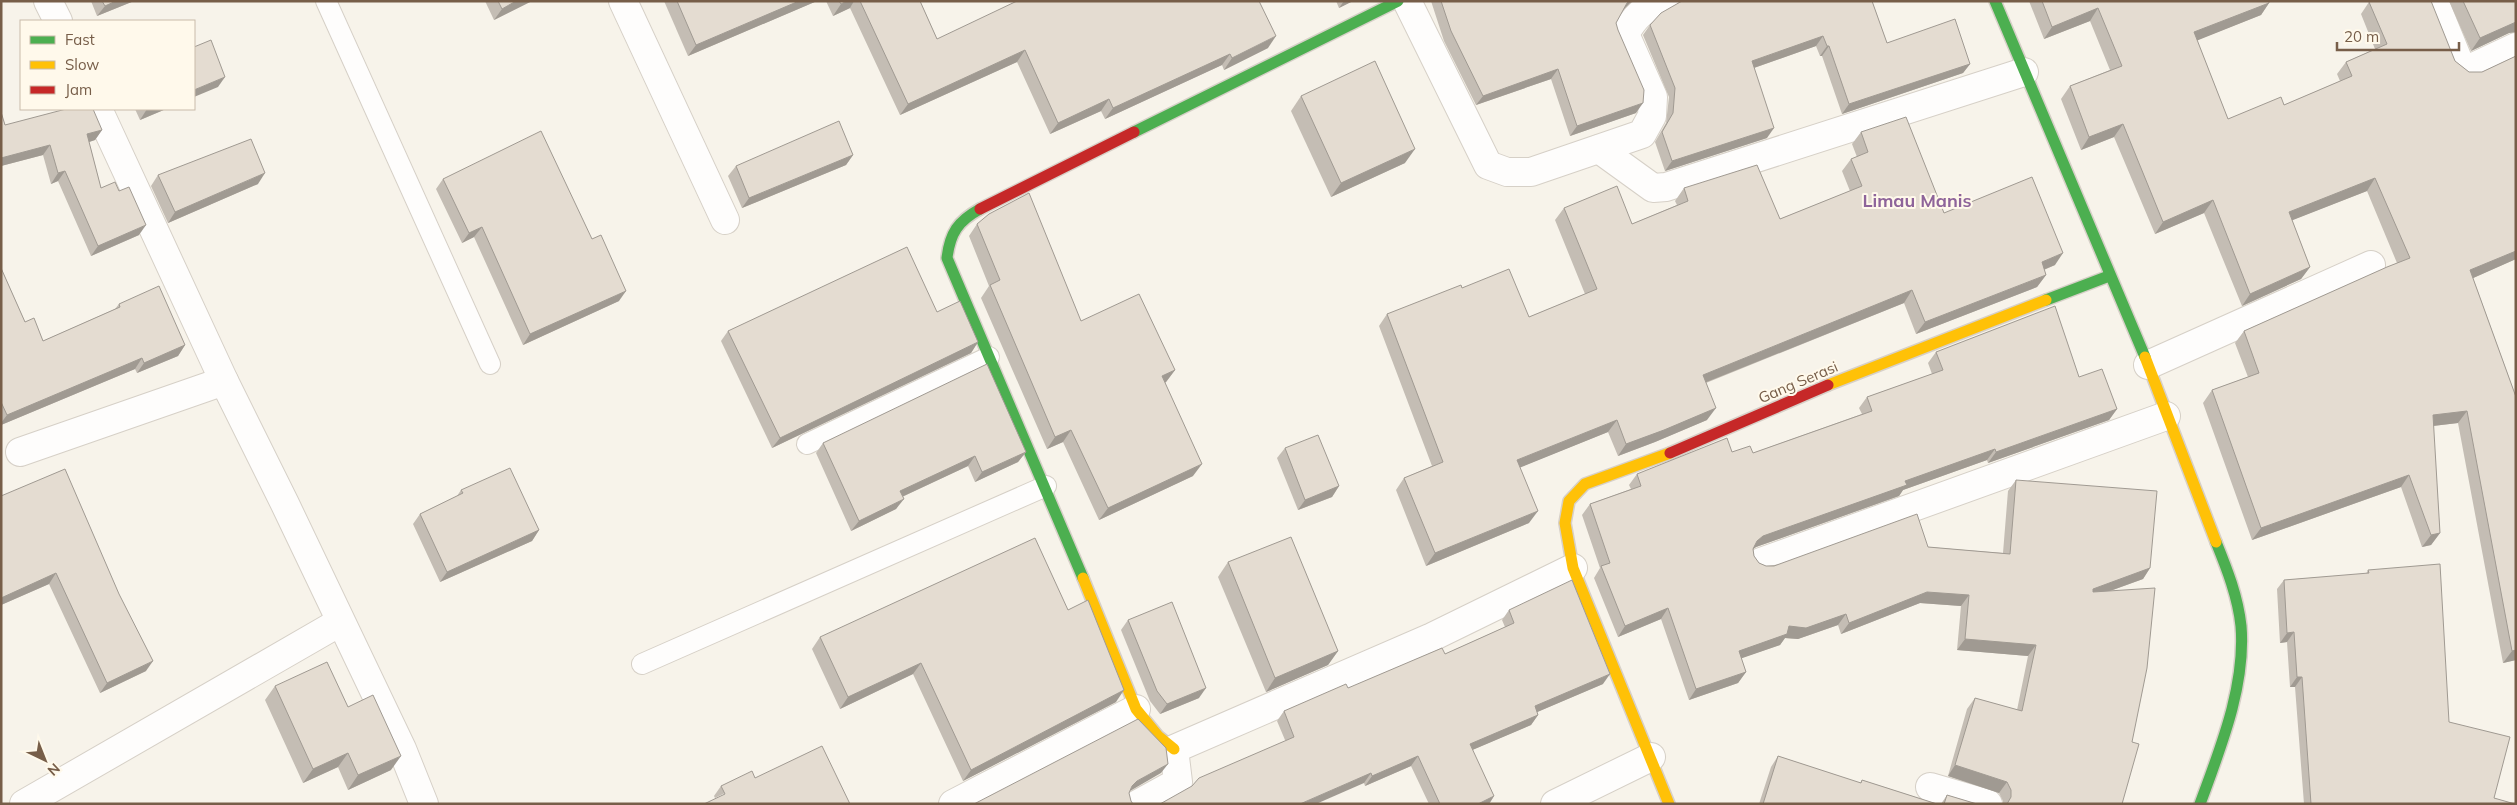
<svg xmlns="http://www.w3.org/2000/svg" width="2517" height="805" viewBox="0 0 2517 805" font-family="Mulish,sans-serif">
<style>
.lines{fill:none;stroke-linecap:round;stroke-linejoin:round}
.lane-casing{stroke:#d6d0c7;stroke-width:22}
.street-casing{stroke:#d6d0c7;stroke-width:30}
.fast-casing{stroke:#d7d0c8;stroke-width:14}
.slow-casing{stroke:#d7d0c8;stroke-width:14}
.jam-casing{stroke:#d7d0c8;stroke-width:14}
.lane{stroke:#fefdfc;stroke-width:20}
.street{stroke:#fefdfc;stroke-width:28}
.fast{stroke:#4caf50;stroke-width:11}
.slow{stroke:#ffc107;stroke-width:11}
.jam{stroke:#c62828;stroke-width:11}
.wall{fill:#c4bdb4}
.shaded-wall{fill:#a09a92}
.building{fill:#e4dcd1;stroke:#a09a92}
.labels{text-anchor:middle;dominant-baseline:central;stroke-width:4;stroke-linejoin:round;paint-order:stroke}
.street-label{font-size:15px;fill:#775e49;stroke:#fff9eb}
.quarter-label{font-size:18px;font-weight:bold;fill:#8e649a;stroke:#fff9eb}
</style>
<rect width="100%" height="100%" fill="#f7f3ea"/>
<g class="lines">
<defs>
<g id="lane">
<polyline points="326,1 490,364"/>
<polyline points="807,444 989,357"/>
<polyline points="642,664 1046,486"/>
</g>
<g id="street">
<polyline points="48,1 58,21"/>
<polyline points="623,1 725,220"/>
<path d="M1407 1 1488 165 1507 172H1531L1642 134 1652 116 1653 97 1625 34C1635 16 1644 8 1664 1"/>
<polyline points="2434,1 2461,67 2467,70 2516,47"/>
<polyline points="98,109 224,381 285,504 402,749 424,804"/>
<polyline points="1599,149 1653,188 1666,187 2024,72"/>
<polyline points="2148,365 2371,265"/>
<polyline points="20,452 224,381"/>
<polyline points="1761,562 2166,416"/>
<polyline points="1930,787 1988,804"/>
<polyline points="24,804 340,622"/>
<polyline points="953,804 1136,709"/>
<polyline points="1138,804 1178,782 1174,749 1432,637 1573,568"/>
<polyline points="1555,804 1651,757"/>
</g>
<g id="fast">
<polyline points="1995,1 2145,357"/>
<polyline points="1134,132 1398,1"/>
<path d="M980 209C958 221 950 233 947 258L1083 578"/>
<polyline points="2046,300 2109,276"/>
<path d="M2200 804C2220 749 2246 686 2241 626 2238 597 2227 569 2216 542"/>
</g>
<g id="slow">
<polyline points="2145,357 2216,542"/>
<polyline points="1828,385 2046,300"/>
<polyline points="1083,578 1136,709 1158,736 1174,749"/>
<polyline points="1669,804 1573,568 1565,523 1569,501 1585,484 1670,453"/>
</g>
<g id="jam">
<polyline points="980,209 1134,132"/>
<polyline points="1670,453 1828,385"/>
</g>
</defs>
<use href="#lane" class="lane-casing"/>
<use href="#street" class="street-casing"/>
<use href="#fast" class="fast-casing"/>
<use href="#slow" class="slow-casing"/>
<use href="#jam" class="jam-casing"/>
<use href="#lane" class="lane"/>
<use href="#street" class="street"/>
<use href="#fast" class="fast"/>
<use href="#slow" class="slow"/>
<use href="#jam" class="jam"/>
</g>
<g class="wall">
<polygon points="91,1 134,1 97,16"/>
<polygon points="485,1 532,1 494,20"/>
<polygon points="664,1 817,1 688,56"/>
<polygon points="826,1 920,1 937,39 1268,48 1224,70 1222,65 1105,119 1101,111 1050,134 1017,62 900,115 850,8 833,16"/>
<polygon points="1336,1 1353,1 1339,8"/>
<polygon points="1431,1 1632,1 1623,10 1616,23 1636,113 1570,136 1551,79 1476,105 1444,41"/>
<polygon points="1679,1 1872,1 1887,43 1970,64 1963,73 1842,114 1822,56 1820,56 1816,46 1754,68 1767,138 1665,171 1655,142 1666,123 1669,97 1643,35 1650,25 1679,3"/>
<polygon points="2029,1 2269,1 2269,3 2261,15 2197,40 2228,119 2284,105 2340,81 2337,74 2346,62 2375,49 2361,14 2369,2 2455,61 2469,72 2482,72 2516,56 2516,259 2473,278 2516,397 2516,660 2503,663 2458,423 2433,426 2440,533 2431,545 2422,547 2401,487 2252,540 2203,403 2212,390 2248,377 2235,343 2244,331 2397,263 2367,191 2292,220 2310,267 2301,279 2242,306 2204,213 2155,234 2114,137 2081,150 2061,99 2070,86 2110,70 2090,21 2044,39"/>
<polygon points="2449,1 2516,1 2516,32 2509,33 2471,51"/>
<polygon points="1301,96 1405,163 1331,197 1291,111"/>
<polygon points="135,109 166,109 140,120"/>
<polygon points="1,112 5,125 102,130 95,140 89,142 101,188 139,235 91,256 58,181 51,184 43,155 1,166"/>
<polygon points="1861,132 1944,213 2055,265 2044,270 2046,275 2037,287 1916,334 1904,303 1706,383 1707,420 1655,442 1618,456 1608,432 1520,467 1529,523 1426,566 1396,490 1404,478 1432,466 1379,326 1387,314 1462,288 1529,317 1585,294 1555,220 1564,208 1632,224 1677,205 1675,201 1684,188 1780,219 1850,191 1842,171 1851,159 1857,157 1852,144"/>
<polygon points="853,155 846,165 742,208 728,176 736,166"/>
<polygon points="158,175 258,184 168,223 151,186"/>
<polygon points="443,179 619,301 523,345 474,237 462,243 436,189"/>
<polygon points="977,224 1081,321 1175,370 1166,382 1165,383 1193,476 1099,520 1063,442 1047,449 981,298 989,286 969,236"/>
<polygon points="1,268 25,322 43,341 115,309 119,304 185,345 178,356 137,373 135,369 1,425"/>
<polygon points="728,331 978,342 971,353 772,448 721,341"/>
<polygon points="1936,352 2079,377 2117,409 2109,420 1988,463 1987,460 1903,490 1899,496 1756,547 1753,549 1754,556 1759,563 1766,566 1928,547 2003,553 2008,491 2016,480 2150,568 2143,579 2110,591 2132,742 2122,804 2003,804 2003,801 1999,793 1948,776 1967,709 1975,698 2017,710 2028,656 1957,650 1961,606 1920,603 1841,634 1838,625 1798,639 1785,638 1780,645 1741,658 1746,672 1738,683 1689,700 1661,619 1618,637 1594,578 1600,568 1582,515 1590,504 1631,489 1629,485 1637,474 1732,452 1753,453 1862,414 1859,408 1867,397 1932,374 1928,363"/>
<polygon points="823,443 1026,452 1018,462 975,482 968,466 902,497 896,509 851,531 816,453"/>
<polygon points="1285,448 1339,486 1332,497 1298,510 1277,458"/>
<polygon points="461,490 539,530 532,541 440,582 413,524 420,514 457,496"/>
<polygon points="1,496 146,671 100,693 49,584 1,605"/>
<polygon points="1228,562 1338,651 1328,665 1266,692 1218,577"/>
<polygon points="2368,570 2449,722 2494,798 2515,804 2304,804 2295,687 2290,687 2287,642 2280,643 2277,589 2284,580 2366,574"/>
<polygon points="1068,610 1116,702 963,781 913,674 840,709 812,649 820,637"/>
<polygon points="1509,610 1603,684 1537,712 1538,715 1531,725 1472,750 1494,796 1489,804 1429,804 1411,766 1365,786 1364,783 1285,740 1277,721 1284,711 1445,654 1505,627 1502,620"/>
<polygon points="1128,620 1199,698 1160,714 1150,701 1121,630"/>
<polygon points="275,686 348,707 391,770 348,790 338,767 303,783 265,700"/>
<polygon points="1778,756 1860,783 1862,780 1937,804 1759,804 1771,767"/>
<polygon points="755,778 715,798 714,796 721,786"/>
<polygon points="1947,795 1977,804 1941,804"/>
</g>
<g class="shaded-wall">
<polygon points="116,1 134,1 97,16 105,6"/>
<polygon points="516,1 532,1 494,20 502,9"/>
<polygon points="799,1 817,1 688,56 696,45"/>
<polygon points="847,1 854,1 850,8 833,16 841,4"/>
<polygon points="1344,1 1353,1 1339,8"/>
<polygon points="1629,1 1632,1 1620,13 1627,3"/>
<polygon points="2269,3 2261,15 2186,45 2194,32"/>
<polygon points="2098,8 2090,21 2044,39 2052,27"/>
<polygon points="2516,22 2516,32 2509,33 2471,51 2480,38"/>
<polygon points="1276,36 1268,48 1224,70 1232,58"/>
<polygon points="1823,36 1816,46 1745,71 1752,61"/>
<polygon points="1827,46 1829,46 1822,56 1820,56"/>
<polygon points="1025,50 1017,62 900,115 908,104"/>
<polygon points="1230,54 1222,65 1105,119 1113,108"/>
<polygon points="1970,64 1963,73 1842,114 1849,104"/>
<polygon points="1558,69 1551,79 1476,105 1483,96"/>
<polygon points="225,77 218,87 194,97 194,90"/>
<polygon points="1109,99 1101,111 1050,134 1058,123"/>
<polygon points="1643,103 1636,113 1570,136 1577,126"/>
<polygon points="147,109 166,109 140,120"/>
<polygon points="2123,124 2114,137 2081,150 2089,137"/>
<polygon points="1774,128 1767,138 1665,171 1672,161"/>
<polygon points="102,130 95,140 80,145 87,134"/>
<polygon points="50,145 43,155 1,166 1,158"/>
<polygon points="1415,149 1405,163 1331,197 1341,183"/>
<polygon points="853,155 846,165 742,208 749,198"/>
<polygon points="65,171 58,181 51,184 58,173"/>
<polygon points="265,173 258,184 168,223 175,212"/>
<polygon points="2375,178 2367,191 2280,225 2289,212"/>
<polygon points="2213,200 2204,213 2155,234 2163,222"/>
<polygon points="146,225 139,235 91,256 98,246"/>
<polygon points="482,227 474,237 462,243 469,233"/>
<polygon points="2516,251 2516,259 2462,283 2470,270"/>
<polygon points="2063,253 2055,265 2033,274 2042,262"/>
<polygon points="2310,267 2301,279 2242,306 2250,294"/>
<polygon points="2046,275 2037,287 1916,334 1925,322"/>
<polygon points="1912,290 1904,303 1694,387 1703,375"/>
<polygon points="626,291 619,301 523,345 530,334"/>
<polygon points="978,342 971,353 772,448 780,438"/>
<polygon points="185,345 178,356 137,373 144,363"/>
<polygon points="142,358 135,369 1,425 1,423 7,415"/>
<polygon points="1175,370 1166,382 1153,388 1162,376"/>
<polygon points="1716,408 1707,420 1655,442 1618,456 1626,444"/>
<polygon points="2117,409 2109,420 1988,463 1996,452"/>
<polygon points="2467,411 2458,423 2424,427 2433,415"/>
<polygon points="1617,420 1608,432 1509,472 1517,460"/>
<polygon points="1071,430 1063,442 1047,449 1055,437"/>
<polygon points="1995,449 1987,460 1903,490 1899,496 1756,547 1749,552 1757,541 1763,536 1905,481"/>
<polygon points="1026,452 1018,462 975,482 982,472"/>
<polygon points="975,456 968,466 893,501 900,491"/>
<polygon points="1202,464 1193,476 1099,520 1108,508"/>
<polygon points="2409,475 2401,487 2252,540 2261,528"/>
<polygon points="1339,486 1332,497 1298,510 1305,500"/>
<polygon points="904,499 896,509 851,531 859,521"/>
<polygon points="1538,511 1529,523 1426,566 1435,553"/>
<polygon points="539,530 532,541 440,582 447,572"/>
<polygon points="2440,533 2431,545 2422,547 2431,535"/>
<polygon points="2150,568 2143,579 2085,600 2093,589"/>
<polygon points="56,573 49,584 1,605 1,598"/>
<polygon points="1927,592 1969,595 1961,606 1920,603 1841,634 1849,623"/>
<polygon points="1668,608 1661,619 1618,637 1625,626"/>
<polygon points="1846,614 1838,625 1798,639 1785,638 1780,645 1731,662 1739,651 1789,626"/>
<polygon points="2294,632 2287,642 2280,643 2287,633"/>
<polygon points="1965,639 2036,645 2028,656 1957,650"/>
<polygon points="2516,650 2516,660 2503,663 2512,651"/>
<polygon points="1338,651 1328,665 1266,692 1275,678"/>
<polygon points="153,661 146,671 100,693 107,683"/>
<polygon points="921,663 913,674 840,709 848,697"/>
<polygon points="1746,672 1738,683 1689,700 1696,689"/>
<polygon points="1610,674 1603,684 1528,716 1535,706"/>
<polygon points="2297,677 2302,677 2295,687 2290,687"/>
<polygon points="1206,688 1199,698 1160,714 1167,704"/>
<polygon points="1124,690 1116,702 963,781 971,770"/>
<polygon points="1538,715 1531,725 1463,754 1470,744"/>
<polygon points="348,753 338,767 303,783 313,769"/>
<polygon points="401,756 391,770 348,790 358,775"/>
<polygon points="1418,756 1411,766 1365,786 1372,776"/>
<polygon points="1168,764 1161,773 1130,791 1132,786 1137,781"/>
<polygon points="1955,765 2007,782 1999,793 1948,776"/>
<polygon points="1371,773 1364,783 1316,804 1300,804"/>
<polygon points="1494,796 1489,804 1478,804"/>
</g>
<g class="building">
<polygon points="102,1 116,1 105,6"/>
<polygon points="498,1 516,1 502,9"/>
<polygon points="677,1 799,1 696,45"/>
<polygon points="839,1 847,1 841,4"/>
<polygon points="860,1 920,1 937,39 1017,1 1259,1 1276,36 1232,58 1230,54 1113,108 1109,99 1058,123 1025,50 908,104"/>
<polygon points="1441,1 1629,1 1627,3 1616,23 1618,30 1644,90 1643,103 1577,126 1558,69 1483,96 1451,31"/>
<polygon points="1682,1 1872,1 1887,43 1955,19 1970,64 1849,104 1829,46 1827,46 1823,36 1752,61 1774,128 1672,161 1662,132 1673,113 1675,88 1650,25 1661,13"/>
<polygon points="2042,1 2269,1 2269,3 2194,32 2228,119 2281,97 2284,105 2352,76 2346,62 2387,44 2369,2 2371,1 2431,1 2455,61 2469,72 2482,72 2516,56 2516,251 2470,270 2516,397 2516,650 2512,651 2467,411 2433,415 2440,533 2431,535 2409,475 2261,528 2212,390 2259,373 2244,331 2387,267 2410,258 2375,178 2289,212 2310,267 2250,294 2213,200 2163,222 2123,124 2089,137 2070,86 2122,66 2098,8 2052,27"/>
<polygon points="2463,1 2516,1 2516,22 2480,38"/>
<polygon points="211,40 225,77 194,90 194,47"/>
<polygon points="1375,61 1415,149 1341,183 1301,96"/>
<polygon points="66,109 93,109 102,130 87,134 101,188 115,182 119,191 129,187 146,225 98,246 65,171 58,173 50,145 1,158 1,112 5,125"/>
<polygon points="1906,117 1944,213 2032,177 2063,253 2042,262 2046,275 1925,322 1912,290 1703,375 1716,408 1664,430 1626,444 1617,420 1517,460 1538,511 1435,553 1404,478 1443,462 1387,314 1461,285 1462,288 1509,269 1529,317 1597,289 1564,208 1617,186 1632,224 1688,201 1684,188 1757,165 1780,219 1862,186 1851,159 1868,152 1861,132"/>
<polygon points="839,121 853,155 749,198 736,166"/>
<polygon points="541,131 592,239 601,235 626,291 530,334 482,227 469,233 443,179"/>
<polygon points="251,139 265,173 175,212 158,175"/>
<polygon points="1029,193 1081,321 1139,294 1175,370 1162,376 1202,464 1108,508 1071,430 1055,437 990,285 1000,280 977,224 989,214"/>
<polygon points="907,247 937,312 960,301 978,342 780,438 728,331"/>
<polygon points="1,268 25,322 34,318 43,341 120,307 119,304 159,286 185,345 144,363 142,358 7,415 1,402"/>
<polygon points="2055,306 2079,377 2102,369 2117,409 1996,452 1995,449 1905,481 1907,485 1763,536 1757,541 1753,549 1754,556 1759,563 1766,566 1774,566 1917,514 1928,547 2010,554 2016,480 2157,491 2150,568 2093,589 2093,592 2155,588 2147,668 2132,742 2139,744 2122,804 2007,804 2011,797 2011,790 2007,782 1955,765 1975,698 2022,711 2036,645 1965,639 1969,595 1927,592 1849,623 1846,614 1806,628 1789,626 1787,634 1739,651 1746,672 1696,689 1668,608 1625,626 1601,566 1610,563 1590,504 1641,486 1637,474 1727,438 1732,452 1750,446 1753,453 1872,411 1867,397 1943,370 1936,352"/>
<polygon points="987,364 1026,452 982,472 975,456 900,491 904,499 859,521 823,443"/>
<polygon points="1318,435 1339,486 1305,500 1285,448"/>
<polygon points="510,468 539,530 447,572 420,514 463,493 461,490"/>
<polygon points="65,469 119,594 153,661 107,683 56,573 1,598 1,496"/>
<polygon points="1291,537 1338,651 1275,678 1228,562"/>
<polygon points="1035,538 1068,610 1088,600 1124,690 971,770 921,663 848,697 820,637"/>
<polygon points="2440,564 2449,722 2510,737 2494,798 2515,804 2311,804 2302,677 2297,677 2294,632 2287,633 2284,580 2369,573 2368,570"/>
<polygon points="1572,580 1610,674 1535,706 1538,715 1470,744 1494,796 1478,804 1440,804 1418,756 1372,776 1371,773 1300,804 1160,804 1192,786 1199,778 1294,737 1284,711 1346,684 1348,688 1442,648 1445,654 1514,623 1509,610"/>
<polygon points="1172,602 1206,688 1167,704 1157,691 1128,620"/>
<polygon points="327,662 348,707 373,695 401,756 358,775 348,753 313,769 275,686"/>
<polygon points="1138,719 1166,748 1168,764 1137,781 1132,786 1129,793 1131,801 1133,804 974,804"/>
<polygon points="822,746 850,804 704,804 725,794 721,786 752,771 755,778"/>
<polygon points="1778,756 1861,783 1862,780 1937,804 1763,804"/>
<polygon points="1947,795 1977,804 1944,804"/>
</g>
<g class="labels">
<g class="street-label">
<text transform="translate(1798 382) rotate(-23)">Gang Serasi</text>
</g>
<g class="quarter-label">
<text x="1917" y="200">Limau Manis</text>
</g>
</g>
<rect width="2517" height="805" fill="none" stroke="#775e49" stroke-width="5"/>
<rect x="20" y="20" width="175" height="90" fill="#fff9eb" stroke="#c9bbaa"/>
<rect x="30" y="36" width="25" height="8" fill="#4caf50" stroke="#c9bbaa"/>
<text x="65" y="45" font-size="15" fill="#775e49">Fast</text>
<rect x="30" y="61" width="25" height="8" fill="#ffc107" stroke="#c9bbaa"/>
<text x="65" y="70" font-size="15" fill="#775e49">Slow</text>
<rect x="30" y="86" width="25" height="8" fill="#c62828" stroke="#c9bbaa"/>
<text x="65" y="95" font-size="15" fill="#775e49">Jam</text>
<g transform="translate(45 760) rotate(137)" stroke="#fff9eb" stroke-width="4" paint-order="stroke">
<path d="M0-4L9 19L0 12L-9 19Z" fill="#775e49"/>
<text y="-8" font-size="14" font-weight="bold" text-anchor="middle" fill="#775e49">N</text>
</g>
<path d="M2337 42v8h122v-8" fill="none" stroke="#775e49" stroke-width="2.5"/>
<text x="2344" y="42" font-size="15" fill="#775e49" stroke="#fff9eb" stroke-width="4" paint-order="stroke">20 m</text>
</svg>
